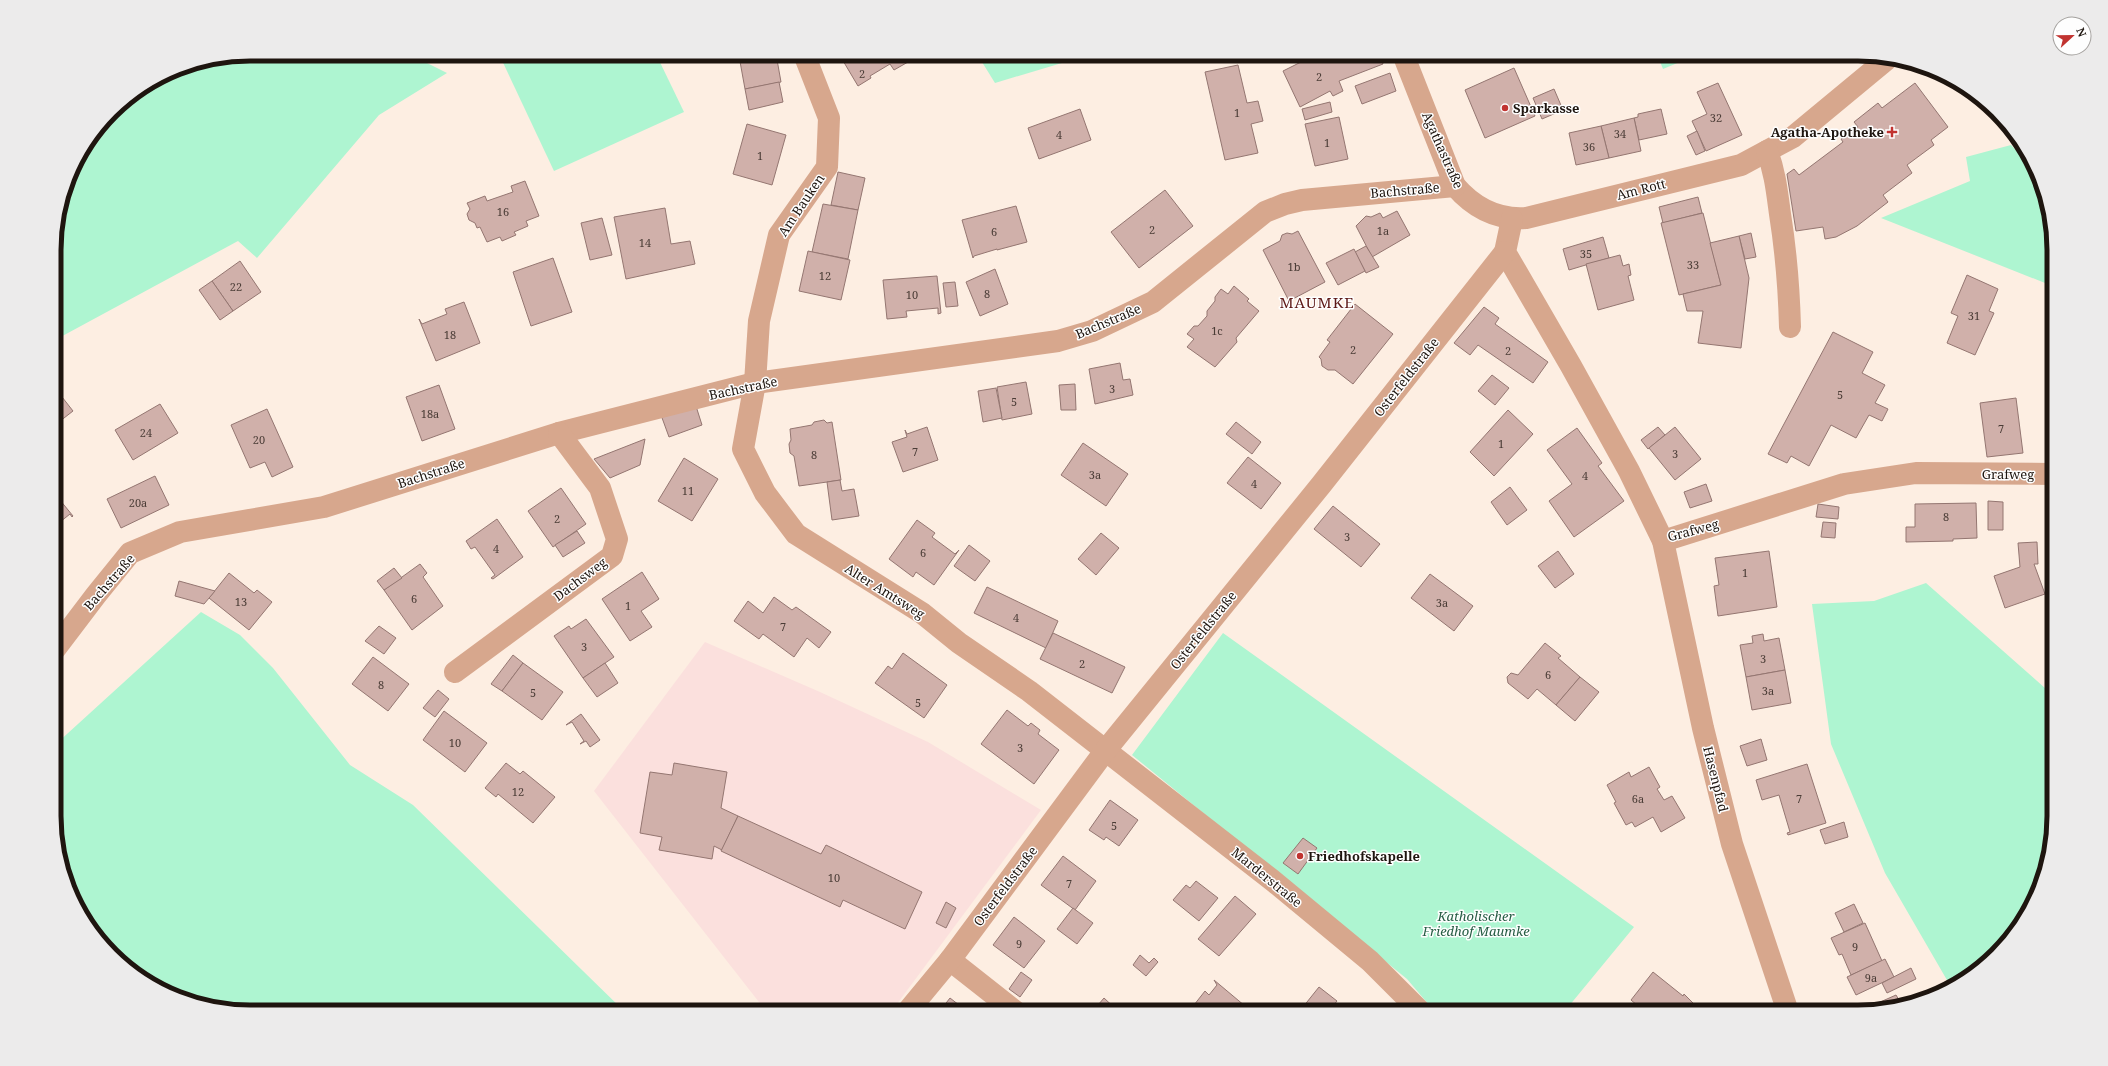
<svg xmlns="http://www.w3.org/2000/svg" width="2108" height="1066" viewBox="0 0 2108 1066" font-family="'Noto Serif',serif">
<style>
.education{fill:#fbe0dd}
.green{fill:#aef5d1}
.building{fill:#d0b0aa;stroke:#947671}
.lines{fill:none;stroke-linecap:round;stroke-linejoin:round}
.minor{stroke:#d7a78d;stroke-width:22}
.poi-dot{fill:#c13330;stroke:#fefefe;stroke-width:1.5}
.labels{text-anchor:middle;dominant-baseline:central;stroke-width:3;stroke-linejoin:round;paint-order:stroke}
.number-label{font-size:11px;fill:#4a3c36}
.poi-label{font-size:13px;font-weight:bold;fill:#1e150f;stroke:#fefefe;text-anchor:start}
.street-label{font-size:13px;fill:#1e150f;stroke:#fefefe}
.park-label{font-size:13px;font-style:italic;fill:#255c43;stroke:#fefefe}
.quarter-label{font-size:15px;letter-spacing:1px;fill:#5d1816;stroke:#fefefe}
.rim{fill:none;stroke:#1e150f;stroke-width:5}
</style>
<rect width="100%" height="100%" fill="#fdeee2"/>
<polygon class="education" points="705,642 820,692 928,742 1041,810 891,1012 766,1011 594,791"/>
<g class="green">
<polygon points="250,54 409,54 447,73 379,115 257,258 238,241 55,340 54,237 74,163 121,103 175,69"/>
<polygon points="499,54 656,54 684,112 554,171"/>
<polygon points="977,54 1092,54 995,83"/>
<polygon points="1657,54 1699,54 1663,69"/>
<polygon points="2011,145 2040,176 2052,224 2052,262 2045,283 1881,218 1970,181 1966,157"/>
<polygon points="1926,583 2054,696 2054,816 2034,903 2005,945 1967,979 1951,987 1885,873 1831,744 1812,604 1874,601"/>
<polygon points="201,612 240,635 273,668 350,765 413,805 625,1012 250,1012 163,992 130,971 94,935 69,891 56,842 56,744"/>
<polygon points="1223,633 1634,927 1564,1012 1435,1012 1407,979 1132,755"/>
</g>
<g class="building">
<polygon points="751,54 776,54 781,82 745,89 739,56"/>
<polygon points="839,54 904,54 908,62 894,70 890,64 870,76 871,78 858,86"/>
<polygon points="1317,54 1380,54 1383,64 1339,81 1343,91 1333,96 1330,91 1300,107 1283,71"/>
<polygon points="1472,54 1487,54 1474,60"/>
<polygon points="1238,65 1247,103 1258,101 1263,121 1251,124 1258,153 1225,160 1205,72"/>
<polygon points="1514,68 1535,116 1485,138 1465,90"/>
<polygon points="1390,73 1396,91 1362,104 1355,86"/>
<polygon points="779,82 783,102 749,110 745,89"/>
<polygon points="1718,83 1742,135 1706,151 1692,121 1707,114 1697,92"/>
<polygon points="1915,83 1948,127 1931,140 1934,145 1907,165 1912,173 1883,195 1888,202 1857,226 1836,237 1825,239 1823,227 1796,231 1787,174 1794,169 1799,175 1843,142 1841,139 1858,127 1854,122 1878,103 1882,108"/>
<polygon points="1554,89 1563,110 1542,119 1533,98"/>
<polygon points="1330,102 1332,112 1305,120 1302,109"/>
<polygon points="1080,109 1091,140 1039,159 1028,128"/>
<polygon points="1661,109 1667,134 1639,140 1634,118 1638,117 1638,114"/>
<polygon points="1339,117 1348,159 1315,166 1305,124"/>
<polygon points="1634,118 1641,151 1609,158 1601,126"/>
<polygon points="747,124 786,135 772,185 733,174"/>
<polygon points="1601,126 1609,158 1576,165 1569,133"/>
<polygon points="1697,131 1705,151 1696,155 1687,136"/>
<polygon points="838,172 865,178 858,210 831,205"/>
<polygon points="525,181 539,216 526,221 528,226 514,232 516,235 502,241 500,237 487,242 480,227 477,228 475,223 469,220 467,214 470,209 467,203 485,196 487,201 513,192 511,186"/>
<polygon points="1165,190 1193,226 1139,268 1111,232"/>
<polygon points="1698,197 1702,213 1663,223 1659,207"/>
<polygon points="823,204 858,210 848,259 812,252"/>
<polygon points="1016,206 1027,242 997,250 997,249 974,256 973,258 962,220"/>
<polygon points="665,208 671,244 690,241 695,264 626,279 614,217"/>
<polygon points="1397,211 1410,235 1372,257 1356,226 1366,216 1371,217 1380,213 1383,218"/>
<polygon points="1703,213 1721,285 1679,295 1661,223"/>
<polygon points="602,218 612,255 590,260 581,223"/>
<polygon points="1298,231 1325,282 1289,301 1263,250 1280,241 1282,235 1287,233 1292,234"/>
<polygon points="1751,233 1756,257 1745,259 1739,236"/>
<polygon points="1739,236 1749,278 1741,348 1698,343 1703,311 1687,311 1683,294 1721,285 1710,243"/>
<polygon points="1603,237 1609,258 1569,270 1563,249"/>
<polygon points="1366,246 1379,267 1366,273 1355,252"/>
<polygon points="1354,249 1365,271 1338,285 1326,263"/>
<polygon points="808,251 850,260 841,300 799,291"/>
<polygon points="1620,255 1623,266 1629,264 1631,275 1628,276 1634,300 1598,310 1586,264"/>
<polygon points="553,258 572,312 531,326 513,272"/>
<polygon points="240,261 261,292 233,311 212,281"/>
<polygon points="995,269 1008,304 980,316 966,282"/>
<polygon points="1967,275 1998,289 1989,311 1994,313 1975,355 1947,343 1958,316 1951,313"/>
<polygon points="937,276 941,313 938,314 938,308 906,311 907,317 887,319 883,280"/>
<polygon points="212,281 233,311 220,320 199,290"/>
<polygon points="955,282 958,306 946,307 943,283"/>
<polygon points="1234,286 1249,299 1247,301 1259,311 1236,338 1237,342 1215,367 1187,347 1194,339 1187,334 1194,326 1198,326 1207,316 1207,311 1215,301 1215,297 1221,289 1228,294"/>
<polygon points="464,302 480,343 436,361 419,319 422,324 447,314 445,309"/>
<polygon points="1355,304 1393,334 1353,384 1335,370 1328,370 1322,366 1321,359 1319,357 1330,342 1327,340"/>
<polygon points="1484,307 1499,318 1495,324 1548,362 1533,383 1478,345 1470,355 1454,343"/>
<polygon points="1833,332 1873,352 1862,373 1885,385 1875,403 1888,409 1882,421 1869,415 1856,438 1831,425 1809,466 1791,456 1787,463 1768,454"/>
<polygon points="1120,363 1123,380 1130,379 1133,395 1095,404 1089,369"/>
<polygon points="1492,375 1509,388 1495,405 1478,391"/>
<polygon points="1026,382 1032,414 1002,420 997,387"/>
<polygon points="1075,384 1076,410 1061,410 1059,385"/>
<polygon points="439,385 455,429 422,441 406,397"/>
<polygon points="55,388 73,411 55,425"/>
<polygon points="996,388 1002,418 983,422 978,391"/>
<polygon points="2016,398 2023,453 1987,457 1980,403"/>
<polygon points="695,403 702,425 669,437 661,415"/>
<polygon points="160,404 178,433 133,460 115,430"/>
<polygon points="267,409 293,467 272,477 265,462 250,468 231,425"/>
<polygon points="1508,410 1533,434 1494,476 1470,452"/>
<polygon points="824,420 827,423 832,422 841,480 799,486 794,456 790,453 789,444 791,440 790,429 812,425 814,422"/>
<polygon points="1236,422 1261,442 1252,454 1226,434"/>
<polygon points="927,427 938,460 903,472 892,442 907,437 905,430 907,434"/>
<polygon points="1658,427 1665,435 1648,449 1641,440"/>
<polygon points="1675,427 1701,459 1675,480 1649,448"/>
<polygon points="1577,428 1602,463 1598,466 1624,501 1574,537 1549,501 1572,484 1547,450"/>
<polygon points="645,439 640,465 610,478 594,459"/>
<polygon points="1083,443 1128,474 1106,506 1061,475"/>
<polygon points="1248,457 1281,483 1261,509 1227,483"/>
<polygon points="684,458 718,479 692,521 658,501"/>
<polygon points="155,476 169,505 121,528 107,499"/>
<polygon points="840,480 842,491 854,489 859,516 832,520 827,482"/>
<polygon points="1706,484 1712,501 1690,508 1684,492"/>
<polygon points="1510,487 1527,510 1507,525 1491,502"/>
<polygon points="561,488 586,524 553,547 528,511"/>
<polygon points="55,494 73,516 72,517 70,514 55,526"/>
<polygon points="1988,501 2003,502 2003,530 1988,530"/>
<polygon points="1976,503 1977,538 1953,539 1953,541 1906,542 1906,527 1915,527 1915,504"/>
<polygon points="1818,504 1839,507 1838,519 1816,517"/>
<polygon points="1333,506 1380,544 1361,567 1314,529"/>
<polygon points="497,519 523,557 493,579 491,578 495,575 475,547 471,549 466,541"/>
<polygon points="917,520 935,533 932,537 955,554 959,550 934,585 916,572 913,577 889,559"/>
<polygon points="1823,522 1836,523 1835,538 1821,537"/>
<polygon points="577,531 585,543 563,557 555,545"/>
<polygon points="1101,533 1119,548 1096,575 1078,559"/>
<polygon points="2037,542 2038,564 2034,564 2045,594 2005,608 1994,576 2020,567 2018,543"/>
<polygon points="969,545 990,561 975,581 954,566"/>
<polygon points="1558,551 1574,574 1555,588 1538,566"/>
<polygon points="1769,551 1777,607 1718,616 1714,586 1719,585 1715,558"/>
<polygon points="420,564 427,573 423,577 443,606 412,630 384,590"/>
<polygon points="394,568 402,578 384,590 377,581"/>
<polygon points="642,572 659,599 641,611 652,627 630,641 602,599"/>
<polygon points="229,573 254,593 257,590 272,602 249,630 209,598"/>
<polygon points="1430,574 1473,606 1454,631 1411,598"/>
<polygon points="179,581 215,591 204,604 175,596"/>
<polygon points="987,587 1058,621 1046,648 974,613"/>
<polygon points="774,597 792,610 796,607 831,632 819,648 807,638 794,657 763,634 759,639 734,621 748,601 763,613"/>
<polygon points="586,619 614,657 583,678 554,636 569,626 571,629"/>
<polygon points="379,626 396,638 384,654 365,641"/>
<polygon points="1053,633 1125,667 1112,693 1040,659"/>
<polygon points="1763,634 1764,641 1779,638 1785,670 1746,677 1740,645 1753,643 1752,636"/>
<polygon points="1545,643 1561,656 1558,658 1580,677 1556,705 1537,689 1528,699 1508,683 1507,677 1511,673 1518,675"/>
<polygon points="903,653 947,685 924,718 875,683 888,666 892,669"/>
<polygon points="513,655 523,663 502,691 491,684"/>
<polygon points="373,657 409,684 388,711 352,684"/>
<polygon points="523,663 563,692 542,720 502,691"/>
<polygon points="605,663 618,683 597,697 583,678"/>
<polygon points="1785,670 1791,703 1752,710 1746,677"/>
<polygon points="1580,677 1599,692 1575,721 1556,705"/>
<polygon points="438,690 449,699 435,717 423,708"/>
<polygon points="1007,710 1028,726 1031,723 1040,730 1038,734 1059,750 1034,784 981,744"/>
<polygon points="444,711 487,743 465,772 423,740"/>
<polygon points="581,714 600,740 590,747 586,741 580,744 584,741 572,722 566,725"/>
<polygon points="1761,739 1767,760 1747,766 1740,746"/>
<polygon points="506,763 520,774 523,771 555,797 533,823 498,794 496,797 485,788"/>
<polygon points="674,763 727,772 721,808 738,816 722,850 714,846 712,859 659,850 662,837 640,833 650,772 672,775"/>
<polygon points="1807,764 1826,823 1788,835 1787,833 1790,832 1779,795 1762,800 1756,780"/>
<polygon points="1649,767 1660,787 1657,789 1664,800 1672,796 1685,818 1661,832 1653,817 1635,827 1632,822 1626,825 1614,803 1616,802 1607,785 1629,772 1631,777"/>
<polygon points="1110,800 1138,820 1119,846 1106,837 1104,840 1089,830"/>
<polygon points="738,816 821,854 826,845 922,892 905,929 843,900 840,907 721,851"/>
<polygon points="1844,822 1848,837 1825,844 1820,830"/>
<polygon points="1303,838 1317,848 1298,874 1283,863"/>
<polygon points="1063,856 1096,881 1075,910 1041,885"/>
<polygon points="1196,881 1218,898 1199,921 1173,900 1186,885 1190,888"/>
<polygon points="1235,896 1256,914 1219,956 1198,939"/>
<polygon points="946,902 956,908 946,928 936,923"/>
<polygon points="1854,904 1863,923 1844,932 1835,913"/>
<polygon points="1073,908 1093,923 1077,944 1057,929"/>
<polygon points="1014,917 1045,941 1024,968 993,945"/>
<polygon points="1865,923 1882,961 1851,975 1842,954 1839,955 1831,938"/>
<polygon points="1140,955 1149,963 1154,958 1158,962 1146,976 1133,965"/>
<polygon points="1885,959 1894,977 1856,995 1847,977"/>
<polygon points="1911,968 1916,979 1887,993 1882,983"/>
<polygon points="1021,972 1032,980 1020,997 1009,989"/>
<polygon points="1653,972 1683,996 1684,994 1702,1012 1645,1012 1631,1000"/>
<polygon points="1214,980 1245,1006 1240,1012 1203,1012 1194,1005 1205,991 1209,995 1217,985"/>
<polygon points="1319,987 1337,1001 1328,1012 1299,1012"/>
<polygon points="1896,995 1902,1005 1881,1010 1878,1003"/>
<polygon points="950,998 968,1012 939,1012"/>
<polygon points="1104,998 1119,1012 1092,1012"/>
</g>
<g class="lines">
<g class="minor">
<polyline points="804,54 829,118 827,167 779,235 759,321 755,383 743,449 765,493 796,534 922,613 959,643 1029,691 1272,880 1370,961 1421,1012"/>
<path d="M1403 54 1455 186C1474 208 1497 220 1526 218L1741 165 1793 137 1886 60"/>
<path d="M1767 151C1775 172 1777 192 1780 214 1786 252 1789 289 1790 327"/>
<polyline points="1512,219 1505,252 1571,366 1629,471 1663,541 1703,728 1732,844 1788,1012"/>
<polyline points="1663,541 1844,484 1916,473 2053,474"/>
<polyline points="55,649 96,595 130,553 180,532 324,507 559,433 755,383 1058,341 1092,331 1153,302 1265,212 1285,204 1302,200 1455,186"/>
<polyline points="455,672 612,556 617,539 600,488 559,433"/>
<polyline points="950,960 1016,1012"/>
<polyline points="907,1012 950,960 1105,751 1321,485 1505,252"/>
</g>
</g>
<g class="poi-dot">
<circle cx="1505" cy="108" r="4"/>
<path d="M1890 126h4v4h4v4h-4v4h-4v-4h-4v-4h4z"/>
<circle cx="1300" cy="856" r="4"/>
</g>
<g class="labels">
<g class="number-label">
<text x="862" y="73">2</text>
<text x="1319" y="76">2</text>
<text x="1237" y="112">1</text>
<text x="1716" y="117">32</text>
<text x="1620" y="133">34</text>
<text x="1059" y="134">4</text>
<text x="1327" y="142">1</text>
<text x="1589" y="146">36</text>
<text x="760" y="155">1</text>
<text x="503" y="211">16</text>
<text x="1152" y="229">2</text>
<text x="1383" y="230">1a</text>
<text x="994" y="231">6</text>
<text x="645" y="242">14</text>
<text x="1586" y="253">35</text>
<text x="1693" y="264">33</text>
<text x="1294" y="266">1b</text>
<text x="825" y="275">12</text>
<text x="236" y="286">22</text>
<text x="987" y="293">8</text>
<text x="912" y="294">10</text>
<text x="1974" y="315">31</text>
<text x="1217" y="330">1c</text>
<text x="450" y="334">18</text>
<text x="1353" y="349">2</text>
<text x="1508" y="350">2</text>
<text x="1112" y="388">3</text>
<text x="1840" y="394">5</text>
<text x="1014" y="401">5</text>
<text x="430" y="413">18a</text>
<text x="2001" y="428">7</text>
<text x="146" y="432">24</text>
<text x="259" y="439">20</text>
<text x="1501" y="443">1</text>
<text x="915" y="451">7</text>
<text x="1675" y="453">3</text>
<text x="814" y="454">8</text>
<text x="1095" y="474">3a</text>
<text x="1585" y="475">4</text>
<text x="1254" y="483">4</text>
<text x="688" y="490">11</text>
<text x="138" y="502">20a</text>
<text x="1946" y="516">8</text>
<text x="557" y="518">2</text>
<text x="1347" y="536">3</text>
<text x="496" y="548">4</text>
<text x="923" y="552">6</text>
<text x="1745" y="572">1</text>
<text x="414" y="598">6</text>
<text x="241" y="601">13</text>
<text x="1442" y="602">3a</text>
<text x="628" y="605">1</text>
<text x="1016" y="617">4</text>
<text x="783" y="626">7</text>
<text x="584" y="646">3</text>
<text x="1763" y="658">3</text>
<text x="1082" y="663">2</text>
<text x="1548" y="674">6</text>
<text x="381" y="684">8</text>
<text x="1768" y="690">3a</text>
<text x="533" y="692">5</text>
<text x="918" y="702">5</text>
<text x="455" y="742">10</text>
<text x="1020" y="747">3</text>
<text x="518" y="791">12</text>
<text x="1638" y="798">6a</text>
<text x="1799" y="798">7</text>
<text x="1114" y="825">5</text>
<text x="834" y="877">10</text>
<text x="1069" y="883">7</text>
<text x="1019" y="943">9</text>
<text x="1855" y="946">9</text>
<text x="1871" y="977">9a</text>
</g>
<g class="poi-label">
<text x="1513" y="108">Sparkasse</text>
<text x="1884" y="132" text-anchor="end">Agatha-Apotheke</text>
<text x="1308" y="856">Friedhofskapelle</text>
</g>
<g class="street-label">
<text transform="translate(1443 150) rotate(66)">Agathastraße</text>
<text transform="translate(1641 189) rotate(-14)">Am Rott</text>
<text transform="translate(1405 190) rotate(-5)">Bachstraße</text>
<text transform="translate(801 205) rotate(-56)">Am Bauken</text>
<text transform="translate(1108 321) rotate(-23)">Bachstraße</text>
<text transform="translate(1406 377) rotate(-52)">Osterfeldstraße</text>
<text transform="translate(743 388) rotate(-12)">Bachstraße</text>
<text transform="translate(431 473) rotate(-18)">Bachstraße</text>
<text x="2008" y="474">Grafweg</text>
<text transform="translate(1693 530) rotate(-15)">Grafweg</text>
<text transform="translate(580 579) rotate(-37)">Dachsweg</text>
<text transform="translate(109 582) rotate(-49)">Bachstraße</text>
<text transform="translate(885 591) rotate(32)">Alter Amtsweg</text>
<text transform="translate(1203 630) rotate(-51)">Osterfeldstraße</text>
<text transform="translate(1716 779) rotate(76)">Hasenpfad</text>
<text transform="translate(1267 877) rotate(39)">Marderstraße</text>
<text transform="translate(1005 886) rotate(-53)">Osterfeldstraße</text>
</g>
<g class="park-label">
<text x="1476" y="916">Katholischer<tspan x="1476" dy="15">Friedhof Maumke</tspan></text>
</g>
<g class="quarter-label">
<text x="1317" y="302">MAUMKE</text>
</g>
</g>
<path d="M0 0H2108V1066H0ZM250 61H1858A189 189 0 0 1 2047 250V816A189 189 0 0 1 1858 1005H250A189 189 0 0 1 61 816V250A189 189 0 0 1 250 61Z" fill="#ecebeb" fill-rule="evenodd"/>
<path class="rim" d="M250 61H1858A189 189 0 0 1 2047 250V816A189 189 0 0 1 1858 1005H250A189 189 0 0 1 61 816V250A189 189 0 0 1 250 61Z"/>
<g transform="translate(2072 36) rotate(68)"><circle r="19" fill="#fefefe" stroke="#a4a19e"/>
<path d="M0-3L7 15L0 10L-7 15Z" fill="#c13330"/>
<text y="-6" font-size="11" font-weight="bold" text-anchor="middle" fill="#1e150f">N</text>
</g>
</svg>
